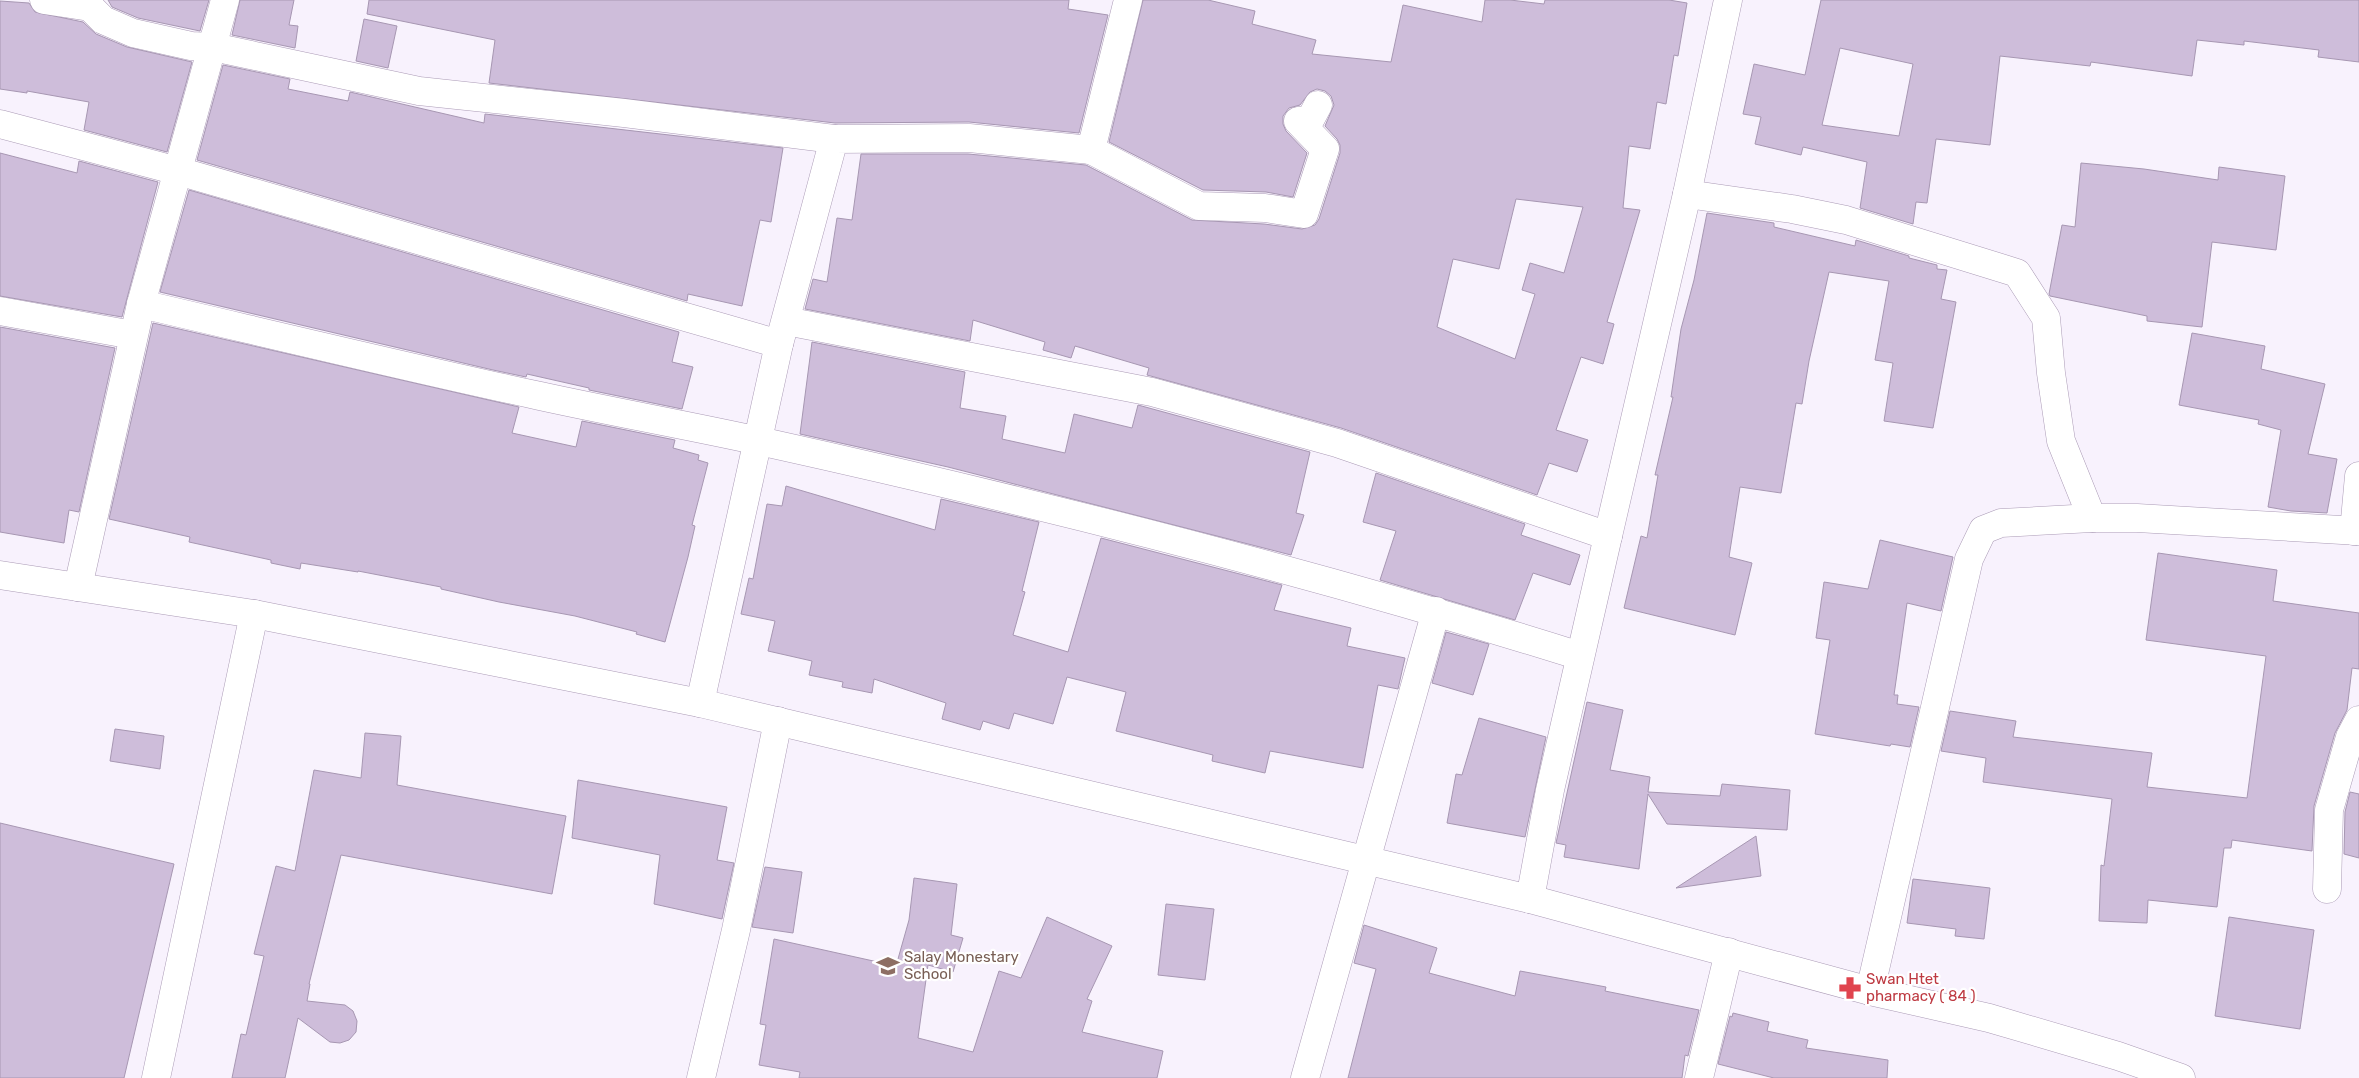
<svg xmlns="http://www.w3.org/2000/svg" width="2359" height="1078" viewBox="0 0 2359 1078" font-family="Rubik,sans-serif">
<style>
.building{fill:#cebdda;stroke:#a797b2;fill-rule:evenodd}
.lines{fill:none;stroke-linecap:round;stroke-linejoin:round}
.minor-casing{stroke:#ab9bb6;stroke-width:29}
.tertiary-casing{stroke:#ab9bb6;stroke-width:29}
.minor{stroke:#fff;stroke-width:28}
.tertiary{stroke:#fff;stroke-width:28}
.labels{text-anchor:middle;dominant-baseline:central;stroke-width:4.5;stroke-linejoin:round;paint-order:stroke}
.education-label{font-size:15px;fill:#785e54;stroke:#fff;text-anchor:start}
.health-label{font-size:15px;fill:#be3a42;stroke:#fff;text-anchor:start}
</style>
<rect width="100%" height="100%" fill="#f8f2fd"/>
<g class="building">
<polygon points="108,0 209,0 200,31 138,18 112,7"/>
<polygon points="240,0 294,0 289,25 298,26 295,48 232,35"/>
<polygon points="369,0 1069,0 1068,9 1108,15 1079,133 969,122 835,123 489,83 495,40 367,14"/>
<path d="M1143 0H1208L1255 11 1252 24 1316 40 1312 54 1391 62 1403 5 1482 22 1485 0H1510L1544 4 1545 0H1669L1687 3 1678 56 1674 55 1666 104 1657 102 1650 149 1629 146 1623 208 1640 210 1607 322 1614 324 1603 364 1581 357 1556 430 1588 440 1577 472 1549 463 1537 495 1341 428 1147 375 1149 368 1075 346 1071 358 1043 350 1045 342 973 320 970 341 805 309 813 279 827 282 837 218 852 220 861 154H968L1086 165 1192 220 1264 224 1302 229 1315 225 1319 219 1340 153V145L1337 139 1325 126 1334 105 1331 96 1325 91 1317 89 1310 92 1300 105 1289 108 1283 116V124L1286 131 1307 153 1293 197 1266 192 1203 190 1109 142ZM1516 199 1583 207 1564 273 1530 263 1522 290 1535 294 1515 359 1437 327 1453 259 1499 269Z"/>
<path d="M1821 0H2359V62L2318 57 2319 50 2244 41V45L2197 40 2192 76 2091 62 2090 66 2000 56 1990 145 1936 139 1927 203 1916 202 1913 224 1860 208 1867 162 1803 147 1801 155 1755 144 1761 117 1743 114 1754 64 1805 75ZM1840 48 1913 64 1899 136 1822 125Z"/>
<polygon points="0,1 29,3 35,12 83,22 96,34 127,47 192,62 167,152 84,130 89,102 27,91 27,93 0,89"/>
<polygon points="364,19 397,26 388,68 356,61"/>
<polygon points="223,65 290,79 288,89 348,101 350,92 484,123 485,114 783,148 771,222 760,220 742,306 688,294 687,301 197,160"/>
<polygon points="0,153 77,173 79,161 158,182 122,317 0,296"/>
<polygon points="2081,163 2144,169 2218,180 2219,167 2285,176 2276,250 2212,242 2202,327 2147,321 2147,316 2050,296 2049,294 2062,225 2075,227"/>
<polygon points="189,190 679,332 672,362 693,367 682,409 589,390 589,388 527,374 526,377 493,370 160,292"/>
<polygon points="1707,213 1774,223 1774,227 1855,246 1856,240 1909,256 1909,258 1937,265 1937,269 1947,270 1941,299 1956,302 1933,428 1884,421 1893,363 1875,360 1889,281 1829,272 1809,361 1802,404 1796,403 1781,493 1740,487 1729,557 1752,563 1735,635 1624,608 1641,536 1647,538 1658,475 1655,475 1673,397 1671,397 1681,329 1694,280"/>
<polygon points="153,323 519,407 512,433 576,447 582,421 675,440 673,448 699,455 698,460 708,463 692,525 695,526 688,557 665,642 636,634 637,632 575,616 499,602 441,589 441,587 358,571 358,572 301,563 300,569 271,563 271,560 189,542 190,537 109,519"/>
<polygon points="0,327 115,348 79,512 69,510 64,543 0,532"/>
<polygon points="2192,333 2265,346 2261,369 2325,384 2308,454 2337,459 2327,513 2291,511 2268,507 2281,430 2258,424 2259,420 2179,405"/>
<polygon points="812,342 965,372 960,408 1006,416 1002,439 1065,453 1074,414 1132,428 1138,405 1310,452 1296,513 1304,515 1291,555 948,467 800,434"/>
<polygon points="1376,473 1525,524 1521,535 1580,555 1570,585 1533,573 1515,620 1380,580 1396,531 1363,522"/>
<polygon points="786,486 935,530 941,499 1039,522 1022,591 1025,592 1013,635 1068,652 1101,538 1282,585 1274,610 1351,628 1347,646 1405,658 1398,689 1378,685 1363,768 1270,751 1265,773 1212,761 1213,755 1116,731 1126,692 1067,677 1053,724 1014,713 1009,729 983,721 980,730 942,719 946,703 874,679 872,693 842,687 843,682 809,675 812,661 768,651 775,621 741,614 749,578 753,579 767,504 782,506"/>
<polygon points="1880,540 1953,557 1941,611 1907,603 1894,695 1898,695 1897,704 1919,707 1910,747 1891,744 1890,746 1815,734 1830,640 1816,638 1824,582 1868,589"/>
<polygon points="2158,553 2277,570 2273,601 2359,613 2359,669 2352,668 2347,710 2335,733 2314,806 2312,851 2232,840 2231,848 2224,848 2217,907 2148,900 2147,923 2099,921 2101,865 2104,866 2112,799 1983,782 1986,758 1941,751 1950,711 2016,721 2013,737 2152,753 2147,787 2247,798 2266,656 2146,640"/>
<polygon points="1446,632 1489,644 1473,695 1432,683"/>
<polygon points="1587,702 1623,710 1610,770 1650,777 1648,792 1720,796 1722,784 1790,790 1787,830 1667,824 1648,794 1639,869 1564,857 1566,845 1556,843"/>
<polygon points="1479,718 1546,737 1525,837 1447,823 1456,774 1462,775"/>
<polygon points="115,729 164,736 160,769 110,761"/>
<polygon points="365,733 401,736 397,785 566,816 552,894 341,855 309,984 310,984 307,1001 345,1005 353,1011 357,1021 356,1032 349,1040 340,1043 330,1042 298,1018 285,1078 232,1078 241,1034 246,1035 264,956 254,954 276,866 295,871 314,770 361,778"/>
<polygon points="578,780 727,807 717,860 734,863 722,919 654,904 660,855 572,838"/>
<polygon points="2350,792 2359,794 2359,858 2344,854 2345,812"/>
<polygon points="0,823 174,864 124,1078 0,1078"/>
<polygon points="1756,836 1761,876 1676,888"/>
<polygon points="765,867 802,872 793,933 752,927"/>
<polygon points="914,878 957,884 951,935 963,938 953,972 928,965 918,1038 973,1052 999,971 1021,978 1047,917 1112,946 1087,999 1092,1001 1082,1032 1163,1051 1157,1078 799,1078 800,1072 759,1065 766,1025 760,1024 774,939 896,966 909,920"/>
<polygon points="1913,879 1990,888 1984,939 1955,936 1956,929 1907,923"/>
<polygon points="1166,904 1214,909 1205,980 1158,975"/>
<polygon points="2229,917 2314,930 2300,1029 2215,1016"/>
<polygon points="1364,925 1437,948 1429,973 1515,996 1520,971 1606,987 1605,991 1699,1010 1688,1056 1685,1055 1682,1078 1348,1078 1376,969 1354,963"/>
<polygon points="1733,1013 1769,1022 1767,1031 1808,1040 1806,1048 1888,1060 1887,1078 1774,1078 1718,1064 1730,1016 1732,1017"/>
</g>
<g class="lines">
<defs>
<g id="minor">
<polyline points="44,0 90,7 103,20 133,33 191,46 213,47 419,91 624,113 834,139"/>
<polyline points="0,124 178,171 779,344"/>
<polyline points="1091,150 1199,206 1265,208 1304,214 1325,149 1298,121 1310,120 1318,105"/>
<polyline points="1687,194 1792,209 1846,220 2017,273 2046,318 2051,373 2061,441 2092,518 2137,518 2359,531"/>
<path d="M141 304C274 335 406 367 540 396 613 412 686 425 759 441 1035 502 1310 571 1580 656"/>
<polyline points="0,311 133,335"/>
<polyline points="786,321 1152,392 1337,443 1608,536 1550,790 1530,899"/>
<polyline points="2354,531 2359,476"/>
<polyline points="1608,536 1687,194 1728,0"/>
<polyline points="78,587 141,304 225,0"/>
<polyline points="700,703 779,344 834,139 969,138 1091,150 1128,0"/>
<polyline points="2327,889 2329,810 2350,737 2359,720"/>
<polyline points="1870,991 1969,559 1983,530 2001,523 2092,518"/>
<polyline points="156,1078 254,614"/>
<polyline points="701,1078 736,930 778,721"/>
<polyline points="1305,1078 1436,611"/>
<polyline points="1699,1078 1729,952"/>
</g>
<polyline id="tertiary" points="0,575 254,614 700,703 1530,899 1870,991 1989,1018 2118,1056 2181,1078"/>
</defs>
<use href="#minor" class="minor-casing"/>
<use href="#tertiary" class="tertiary-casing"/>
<use href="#minor" class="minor"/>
<use href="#tertiary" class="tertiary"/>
</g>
<defs>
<symbol id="school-bare" viewBox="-9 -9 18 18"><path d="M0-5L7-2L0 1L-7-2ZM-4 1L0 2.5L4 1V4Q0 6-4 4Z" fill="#8d6e63" stroke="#fff" stroke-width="2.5" paint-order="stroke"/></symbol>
<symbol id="pharmacy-bare" viewBox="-9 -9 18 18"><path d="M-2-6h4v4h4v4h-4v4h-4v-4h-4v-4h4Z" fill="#e0444e" stroke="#fff" stroke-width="2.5" paint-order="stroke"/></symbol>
</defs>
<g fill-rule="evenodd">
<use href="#school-bare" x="872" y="950" width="32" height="32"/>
<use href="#pharmacy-bare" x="1834" y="972" width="32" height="32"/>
</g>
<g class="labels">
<g class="education-label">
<text x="904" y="957">Salay Monestary<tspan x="904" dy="17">School</tspan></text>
</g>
<g class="health-label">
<text x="1866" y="979">Swan Htet<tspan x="1866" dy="17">pharmacy ( 84 )</tspan></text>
</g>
</g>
</svg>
